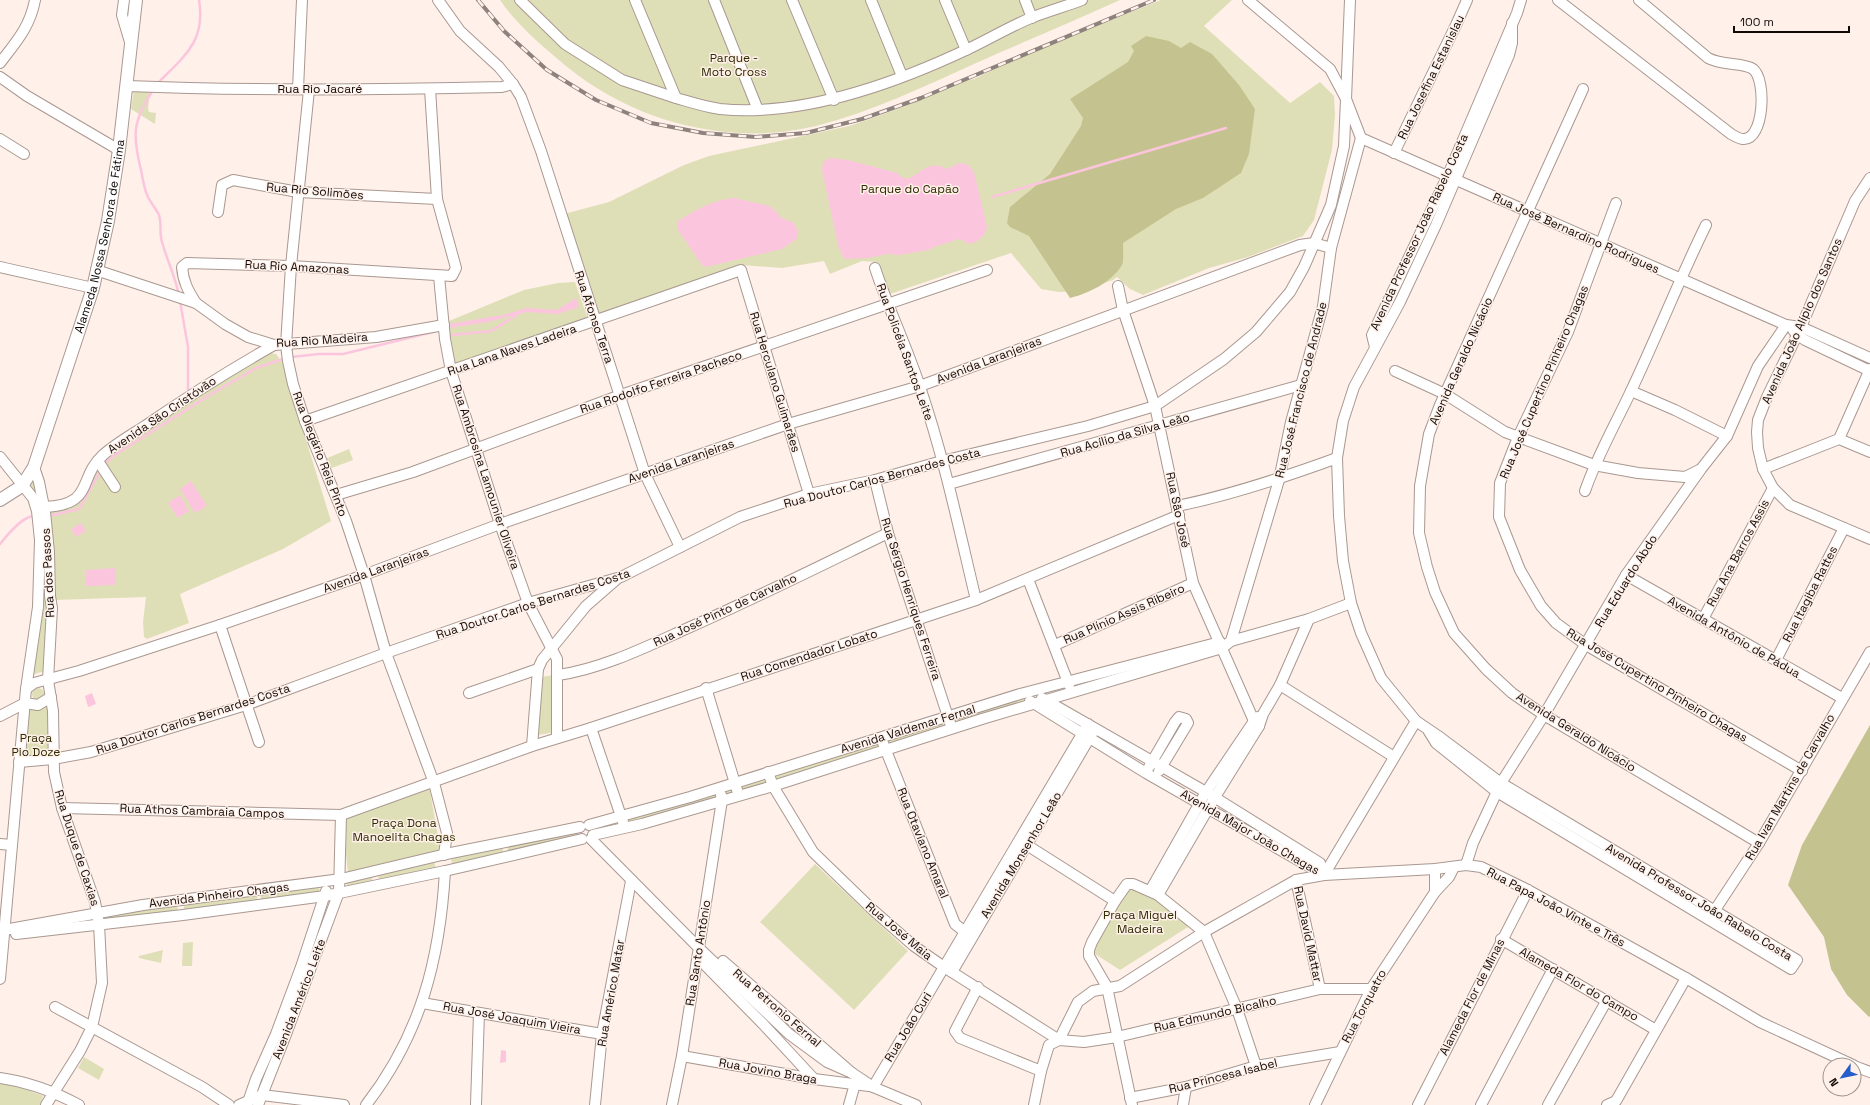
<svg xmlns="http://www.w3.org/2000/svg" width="1870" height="1105" viewBox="0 0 1870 1105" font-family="'Space Grotesk',sans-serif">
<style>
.green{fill:#dfdfb7}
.forest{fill:#c4c38f}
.water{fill:#fcc5de}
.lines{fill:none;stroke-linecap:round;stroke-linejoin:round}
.stream{stroke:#fcc5de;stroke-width:2.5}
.minor-casing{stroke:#a99890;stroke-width:12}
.major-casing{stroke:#a99890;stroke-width:14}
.minor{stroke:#fff;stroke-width:10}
.major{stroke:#fff;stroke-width:12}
.rail-casing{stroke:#8d827d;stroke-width:4}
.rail{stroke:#fff0e9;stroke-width:2.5;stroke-dasharray:8;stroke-linecap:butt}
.labels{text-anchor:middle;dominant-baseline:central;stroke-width:3;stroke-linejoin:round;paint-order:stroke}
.park-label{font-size:12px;fill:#2e2c02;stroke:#fff0e9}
.street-label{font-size:12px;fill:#100a07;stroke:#fff0e9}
</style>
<rect width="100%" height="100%" fill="#fff0e9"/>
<g class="green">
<path d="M500 0H1120C1072 22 1023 42 974 64 923 87 871 112 816 126 729 147 634 122 566 66 542 46 518 26 500 0Z"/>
<polygon points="1161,0 1232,0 1204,26 1290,103 1320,82 1334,96 1335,115 1332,150 1314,220 1303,236 1248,257 1209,268 1143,295 1130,289 1117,277 1113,280 1080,291 1059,292 1041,289 1011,253 887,295 877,262 862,261 830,274 824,261 782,268 741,265 599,316 564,214 609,202 684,165 709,156 849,126 873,118 911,104 962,81 974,79 1017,58"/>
<polygon points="134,90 150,90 148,109 149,112 156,113 155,124 131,109"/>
<polygon points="575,282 588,319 455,364 449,340 449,321 524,290 558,283"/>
<polygon points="270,353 276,354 282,362 331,521 283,549 180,594 189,623 147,639 144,637 143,622 146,597 56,600 55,565 48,509 68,506 108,456 181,403"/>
<polygon points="349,449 353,460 329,469 325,459"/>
<polygon points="34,479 49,578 46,674 41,672 32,675 41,539 25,484"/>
<polygon points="555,675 556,732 538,735 541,677"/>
<circle cx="38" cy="694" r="6"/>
<polygon points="1019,696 1030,704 958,724 956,718"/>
<polygon points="27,705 42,708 48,706 51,758 21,760"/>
<polygon points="942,723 944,728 773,785 769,773"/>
<polygon points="768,772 773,786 722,800 595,830 594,828"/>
<polygon points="429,786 441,853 348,875 343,820"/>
<polygon points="578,832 578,835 509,855 506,843"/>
<polygon points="502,844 504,856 452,865 451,857"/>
<polygon points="434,862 436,868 379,883 378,871"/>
<polygon points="815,864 908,951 854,1010 760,922"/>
<polygon points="371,874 373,884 347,886 346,882"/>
<polygon points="322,883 319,888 320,894 262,904 260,891"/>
<polygon points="1126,887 1156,896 1187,922 1188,927 1120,970 1092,952"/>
<polygon points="256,892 258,904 184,914 184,901"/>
<polygon points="177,901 178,915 18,928"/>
<polygon points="193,942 192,966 182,966 183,943"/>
<polygon points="163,950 161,963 139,958 139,956"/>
<polygon points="84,1057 104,1069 99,1080 78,1068"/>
<polygon points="0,1083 21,1087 43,1096 40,1105 0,1105"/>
</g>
<g class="forest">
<path d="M1146 36 1169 41 1181 48 1190 42 1212 54 1239 85 1255 109 1249 154 1241 173 1203 198 1176 209 1123 243C1123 249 1124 260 1122 265 1111 283 1089 293 1070 298L1029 236 1010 227 1007 223 1010 207 1050 174 1081 126 1083 118 1070 99 1128 62 1134 51 1131 46Z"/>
<polygon points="1870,725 1870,1016 1869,1017 1847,995 1831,969 1824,937 1788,885 1802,845"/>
</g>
<g class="water">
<path d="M830 158 848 160 897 173 900 176 907 179C922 173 928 159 947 169L959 163 967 164 974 172 987 227C985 236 979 241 970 244L959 239 934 247 928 250 899 255 886 254 869 258 845 259 842 255 838 245 822 170 823 162Z"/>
<path d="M734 198 770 206 782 218 794 223 798 231V238L782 249 706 267 702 265 678 230V221C696 210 712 200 734 198Z"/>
<polygon points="576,298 579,307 557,314 527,312 488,322 449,328 449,324 503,315 527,308 557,310"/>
<polygon points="191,481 207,506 195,513 180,489"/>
<polygon points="180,495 189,511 178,518 168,503"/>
<polygon points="81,523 86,531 76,537 71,529"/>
<polygon points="116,568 116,585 86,586 86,570"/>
<polygon points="92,693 96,704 88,707 85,696"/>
<polygon points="501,1050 506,1051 506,1062 500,1063"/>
</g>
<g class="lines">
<g class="stream">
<path d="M157 84C184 56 206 42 199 0"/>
<path d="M153 90C133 121 132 134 141 170 143 179 144 189 148 197 151 203 156 209 159 215 162 225 159 233 162 242 167 260 175 276 179 295"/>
<polyline points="992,197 1226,128"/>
<polyline points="180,301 188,347 188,389"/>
<polyline points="452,335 491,331 520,313"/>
<polyline points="291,357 319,354 343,354 433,332"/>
<polyline points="103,465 115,455 208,396 256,368 286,358"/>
<polyline points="48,516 79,509 101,470"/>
<path d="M0 544C7 535 24 515 35 516"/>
</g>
<defs>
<g id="minor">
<polyline points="124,0 122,15 130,42"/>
<polyline points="438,0 460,31 499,67 513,84 521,97 541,151 645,474 680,547"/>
<polyline points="520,0 565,44 622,80 676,98"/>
<path d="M635 0 676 98C690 102 705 107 720 109 802 117 894 84 968 49 989 39 1011 26 1033 17 1049 11 1066 6 1082 0"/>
<polyline points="714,0 758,110"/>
<polyline points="792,0 834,100"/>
<polyline points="871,0 902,76"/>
<polyline points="945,0 966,50"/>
<polyline points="1025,0 1032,18"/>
<polyline points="1350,0 1346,99 1361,138"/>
<path d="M1558 0 1731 134C1735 136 1739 139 1743 139 1764 141 1767 80 1753 69 1743 62 1722 66 1708 58L1639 0"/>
<path d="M0 63C16 42 30 27 35 0"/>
<polyline points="0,77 27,96 119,150"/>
<path d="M127 86C252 91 377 90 502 87L513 84"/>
<polyline points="298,89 302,0"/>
<polyline points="1583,89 1440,405 1429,434 1420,486 1419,533 1427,567 1435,592 1454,633 1486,669 1512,693 1544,715 1759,843"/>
<polyline points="309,90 291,266 286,345 288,361 293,384 305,421 346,521 364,575 386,653 434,783 447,833 444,855"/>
<polyline points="1361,138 1786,325 1801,327 1870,358"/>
<polyline points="0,139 24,154"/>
<polyline points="1394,153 1456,25 1467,0"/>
<polyline points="1870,178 1855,201 1801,327 1767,397 1758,420 1757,432 1758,448 1763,469 1773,488 1790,505 1870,539"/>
<polyline points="1616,203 1568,332 1518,437 1500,483 1499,517 1520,570 1541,606 1556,623 1586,645 1802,771"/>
<polyline points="218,212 222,185 233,180 298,192 437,199"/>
<polyline points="0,267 93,288"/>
<path d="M875 268C888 308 907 347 920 387 944 457 959 529 976 600"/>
<polyline points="96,270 196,303 225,324 248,337 274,345 376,337 444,325"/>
<polyline points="439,276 445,339 451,371 500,524 528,603 557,659 557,738"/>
<polyline points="1118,286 1123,310 1155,406 1193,583 1254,721 1259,726"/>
<path d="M196 303C188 291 183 281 182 267L187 263 291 266 452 276 456 268 437 199 430 89"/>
<polyline points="1793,330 1797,335 1805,340 1870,371"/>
<polyline points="1375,347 1372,335 1448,175 1517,13 1521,0"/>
<polyline points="1395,371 1445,394 1505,432 1594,465 1638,473 1685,477 1699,470"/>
<polyline points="1631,391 1675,410 1727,436"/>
<polyline points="305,421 741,270 809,494"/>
<polyline points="1839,439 1870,369"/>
<polyline points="0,457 33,498 37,511 40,540 38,607 26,689 0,979"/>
<polyline points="98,461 115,487"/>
<polyline points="34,467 39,482 45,512 49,552 50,596 52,608 48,680 53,711 54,772 62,808 95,902 99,924 102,983 92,1027 80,1051 46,1105"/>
<polyline points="1763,469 1839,439 1870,452"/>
<polyline points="875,480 888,533 950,723"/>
<polyline points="949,484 1301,385"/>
<path d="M1585 491C1597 456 1615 425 1631 391 1657 336 1679 280 1706 225"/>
<polyline points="336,495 413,472 621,395 987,270"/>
<path d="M1177 506C1232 495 1285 477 1337 458"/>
<path d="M44 507C95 505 77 479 103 455 115 444 131 435 145 426 187 397 230 370 274 345"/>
<polyline points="1626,575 1842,698"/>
<polyline points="1028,579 1069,685"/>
<polyline points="1703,619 1773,488"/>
<polyline points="220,625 259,742"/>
<polyline points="1231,641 1279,480 1291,422 1323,306 1331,248 1361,138"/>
<polyline points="1055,645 1193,583"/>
<polyline points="1776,660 1844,528"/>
<path d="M558 675C602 669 648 646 688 628 756 598 822 565 888 533"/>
<polyline points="1280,685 1394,757"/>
<polyline points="706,688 737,790"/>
<polyline points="26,689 34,683 79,671 220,625 364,575 500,524 788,424 920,386 1300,245 1314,243 1331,248"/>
<polyline points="469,693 538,669"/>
<polyline points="1042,698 1206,792 1320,863 1324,875"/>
<polyline points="1030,701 1146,773 1324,875"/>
<polyline points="0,716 25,703 38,705 51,697"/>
<polyline points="591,728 623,822"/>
<polyline points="1428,730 1436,743 1497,792 1791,969 1797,960 1501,783 1441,738 1416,721 1381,678 1361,633 1351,603 1343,561 1339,516 1337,458 1343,421 1354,387 1400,302 1436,225 1509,55 1512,43 1512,23"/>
<polyline points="883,743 955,924 970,936"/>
<polyline points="532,746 538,669 542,660 586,606 617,579"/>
<polyline points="19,762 53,759 91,752 246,705 386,653 528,603 621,577 740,517 809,494 875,480 942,461 1088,426 1155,406 1224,359 1256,332 1290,292 1304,267 1331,205 1344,146 1346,99 1330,69 1248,0"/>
<polyline points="1149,767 1175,722 1179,717 1186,719 1188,723 1159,771"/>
<polyline points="768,772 773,786 813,852 874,911 914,946 944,967 1059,1040 1084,1042 1117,1037 1320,989 1371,989"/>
<polyline points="62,808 341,815 532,746 591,728 976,600 1179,515"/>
<polyline points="589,825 690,797 1020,694 1220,642"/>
<polyline points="593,835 642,824 773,786 982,719 1222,648 1231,641 1309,619 1351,603"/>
<polyline points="591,839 699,948 789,1034 827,1062 852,1073"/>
<polyline points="1022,842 1115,901"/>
<polyline points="0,844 12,845"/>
<polyline points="1466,865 1473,843 1501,783 1544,715 1626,575 1701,469 1727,436 1758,366 1786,325"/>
<polyline points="1324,875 1416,721"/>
<polyline points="1296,880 1320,989"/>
<polyline points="1150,891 1206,792 1254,721 1258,717"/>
<polyline points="1435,892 1435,869"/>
<polyline points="1158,895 1215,797 1259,726 1263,714 1280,685 1309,619"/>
<polyline points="1711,916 1759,843 1870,652"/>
<polyline points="0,934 4,930 143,905 341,879 446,854 580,827"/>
<polyline points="16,934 183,915 325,896 445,871 582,839"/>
<polyline points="1501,939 1656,1030"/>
<polyline points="699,950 704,964 763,1024 814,1079"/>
<polyline points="723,961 852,1073 873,1087 916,1105"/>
<polyline points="952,972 1093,732"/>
<polyline points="978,987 955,1031 960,1038 1041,1071"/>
<polyline points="422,1003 602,1034"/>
<polyline points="55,1007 202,1087 229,1105"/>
<polyline points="682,1056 814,1079 869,1086"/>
<polyline points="1854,1066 1870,1072"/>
<path d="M0 1078C29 1082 53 1091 79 1105"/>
<polyline points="873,1087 1088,724"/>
<polyline points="1130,1098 1186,1087 1256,1066 1340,1052"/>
<polyline points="239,1105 262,1095 344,1105"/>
<polyline points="247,1105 256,1079 276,1034 301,967 326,891"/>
<polyline points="258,1105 285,1037 339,892 341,815"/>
<path d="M366 1105C421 1034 440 959 445 871"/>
<polyline points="476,1105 479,1013"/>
<polyline points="595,1105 602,1034 631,881"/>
<polyline points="672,1105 682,1056 722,800 721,795"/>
<polyline points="849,1105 855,1084"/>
<polyline points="1034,1105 1041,1071 1049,1045 1059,1040 1078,1002 1093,991 1120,986 1204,932 1296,880 1324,875 1435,869 1466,865 1481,867 1528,890 1686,978 1760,1022 1853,1065"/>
<polyline points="1132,1105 1107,987 1089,956 1089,950 1092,942 1115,901 1127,884 1133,884 1158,895 1204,932 1237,1009 1256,1066"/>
<polyline points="1183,1105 1186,1087"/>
<polyline points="1315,1105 1371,989 1435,892 1449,877 1454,867"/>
<polyline points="1418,1105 1528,890"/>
<polyline points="1481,1105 1553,969"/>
<polyline points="1548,1105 1607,1000"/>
<polyline points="1607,1105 1616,1101 1686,978"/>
</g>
<g id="major">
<path id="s1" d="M0 500 22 486 34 467 93 288 108 221 119 150 136 0"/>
</g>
</defs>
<use href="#minor" class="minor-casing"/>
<use href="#major" class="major-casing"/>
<use href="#minor" class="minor"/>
<use href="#major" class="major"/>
<defs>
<polyline id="rail" points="478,0 504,31 547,70 596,100 651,123 703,133 756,137 806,133 862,119 921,98 1154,0"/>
</defs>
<use href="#rail" class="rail-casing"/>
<use href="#rail" class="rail"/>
</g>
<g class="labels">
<g class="park-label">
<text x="734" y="58">Parque -<tspan x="734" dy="14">Moto Cross</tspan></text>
<text x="910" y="189">Parque do Capão</text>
<text x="36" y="738">Praça<tspan x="36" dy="14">Pio Doze</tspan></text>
<text x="404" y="823">Praça Dona<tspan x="404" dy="14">Manoelita Chagas</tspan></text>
<text x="1140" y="915">Praça Miguel<tspan x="1140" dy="14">Madeira</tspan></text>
</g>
<g class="street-label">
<text transform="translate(1431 77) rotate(-64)">Rua Josefina Estanislau</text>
<text x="320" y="89">Rua Rio Jacaré</text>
<text transform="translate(315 191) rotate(5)">Rua Rio Solimões</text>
<text transform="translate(1419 232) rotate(-65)">Avenida Professor João Rabelo Costa</text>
<text transform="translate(1576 233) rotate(24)">Rua José Bernardino Rodrigues</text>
<text stroke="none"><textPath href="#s1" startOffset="289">Alameda Nossa Senhora de Fátima</textPath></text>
<text transform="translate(297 267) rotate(3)">Rua Rio Amazonas</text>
<text transform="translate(594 317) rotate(71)">Rua Afonso Terra</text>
<text transform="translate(1802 321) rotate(-66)">Avenida João Alípio dos Santos</text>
<text transform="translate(322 340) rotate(-4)">Rua Rio Madeira</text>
<text transform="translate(512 350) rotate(-19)">Rua Lana Naves Ladeira</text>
<text transform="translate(905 352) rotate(70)">Rua Policéia Santos Leite</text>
<text transform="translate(989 360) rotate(-21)">Avenida Laranjeiras</text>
<text transform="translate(1461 361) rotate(-66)">Avenida Geraldo Nicácio</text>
<text transform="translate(661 382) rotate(-19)">Rua Rodolfo Ferreira Pacheco</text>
<text transform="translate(775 382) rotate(73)">Rua Herculano Guimarães</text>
<text transform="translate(1544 382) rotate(-67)">Rua José Cupertino Pinheiro Chagas</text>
<text transform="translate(1301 390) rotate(-76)">Rua José Francisco de Andrade</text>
<text transform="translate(162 415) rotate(-34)">Avenida São Cristóvão</text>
<text transform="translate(1125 435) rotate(-16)">Rua Acílio da Silva Leão</text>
<text transform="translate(320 454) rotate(69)">Rua Olegário Reis Pinto</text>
<text transform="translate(681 461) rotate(-19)">Avenida Laranjeiras</text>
<text transform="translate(486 477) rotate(72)">Rua Ambrosina Lamounier Oliveira</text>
<text transform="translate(882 478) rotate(-15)">Rua Doutor Carlos Bernardes Costa</text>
<text transform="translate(1178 510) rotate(78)">Rua São José</text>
<text transform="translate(1738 553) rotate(-62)">Rua Ana Barros Assis</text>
<text transform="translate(376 570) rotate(-20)">Avenida Laranjeiras</text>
<text transform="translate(48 573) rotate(-93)">Rua dos Passos</text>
<text transform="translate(1626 581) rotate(-58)">Rua Eduardo Abdo</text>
<text transform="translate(1810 594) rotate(-63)">Rua Itagiba Rattes</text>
<text transform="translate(911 599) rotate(72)">Rua Sérgio Henriques Ferreira</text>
<text transform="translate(533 604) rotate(-18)">Rua Doutor Carlos Bernardes Costa</text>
<text transform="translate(725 610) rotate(-25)">Rua José Pinto de Carvalho</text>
<text transform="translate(1124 614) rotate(-24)">Rua Plínio Assis Ribeiro</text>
<text transform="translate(1734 637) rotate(30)">Avenida Antônio de Pádua</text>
<text transform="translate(809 655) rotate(-18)">Rua Comendador Lobato</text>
<text transform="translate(1657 685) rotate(31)">Rua José Cupertino Pinheiro Chagas</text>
<text transform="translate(193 719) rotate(-18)">Rua Doutor Carlos Bernardes Costa</text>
<text transform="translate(908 729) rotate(-17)">Avenida Valdemar Fernal</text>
<text transform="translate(1576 732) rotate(32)">Avenida Geraldo Nicácio</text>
<text transform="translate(1790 787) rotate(-60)">Rua Ivan Martins de Carvalho</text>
<text transform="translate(202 811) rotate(2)">Rua Athos Cambraia Campos</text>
<text transform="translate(1250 832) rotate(30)">Avenida Major João Chagas</text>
<text transform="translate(923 843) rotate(68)">Rua Otaviano Amaral</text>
<text transform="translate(77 848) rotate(72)">Rua Duque de Caxias</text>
<text transform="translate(1021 855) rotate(-59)">Avenida Monsenhor Leão</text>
<text transform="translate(219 895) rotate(-7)">Avenida Pinheiro Chagas</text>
<text transform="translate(1699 902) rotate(31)">Avenida Professor João Rabelo Costa</text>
<text transform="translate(1556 907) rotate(28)">Rua Papa João Vinte e Três</text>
<text transform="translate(899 931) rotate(40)">Rua José Maia</text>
<text transform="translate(1308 934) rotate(78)">Rua David Mattar</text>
<text transform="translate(698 953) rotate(-81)">Rua Santo Antônio</text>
<text transform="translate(1579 984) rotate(30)">Alameda Flor do Campo</text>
<text transform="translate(611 993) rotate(-80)">Rua Américo Matar</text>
<text transform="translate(1472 997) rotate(-63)">Alameda Flor de Minas</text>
<text transform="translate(299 999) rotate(-69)">Avenida Américo Leite</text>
<text transform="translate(1364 1006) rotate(-62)">Rua Torquatro</text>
<text transform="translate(777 1008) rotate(41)">Rua Petronio Fernal</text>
<text transform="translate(1215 1014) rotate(-13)">Rua Edmundo Bicalho</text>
<text transform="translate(512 1018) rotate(10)">Rua José Joaquim Vieira</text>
<text transform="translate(908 1027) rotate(-59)">Rua João Curi</text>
<text transform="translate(768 1071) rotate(10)">Rua Jovino Braga</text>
<text transform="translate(1223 1076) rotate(-14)">Rua Princesa Isabel</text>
</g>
</g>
<g transform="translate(1842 1077) rotate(237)"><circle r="19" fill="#fff0e9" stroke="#9f948f"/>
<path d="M0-3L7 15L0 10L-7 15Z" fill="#255ecb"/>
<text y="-6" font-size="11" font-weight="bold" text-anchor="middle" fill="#100a07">N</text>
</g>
<path d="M1734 26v6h115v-6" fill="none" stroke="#100a07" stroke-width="2"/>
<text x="1740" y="26" font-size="12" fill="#100a07" stroke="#fff0e9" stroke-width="3" paint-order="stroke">100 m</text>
</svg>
